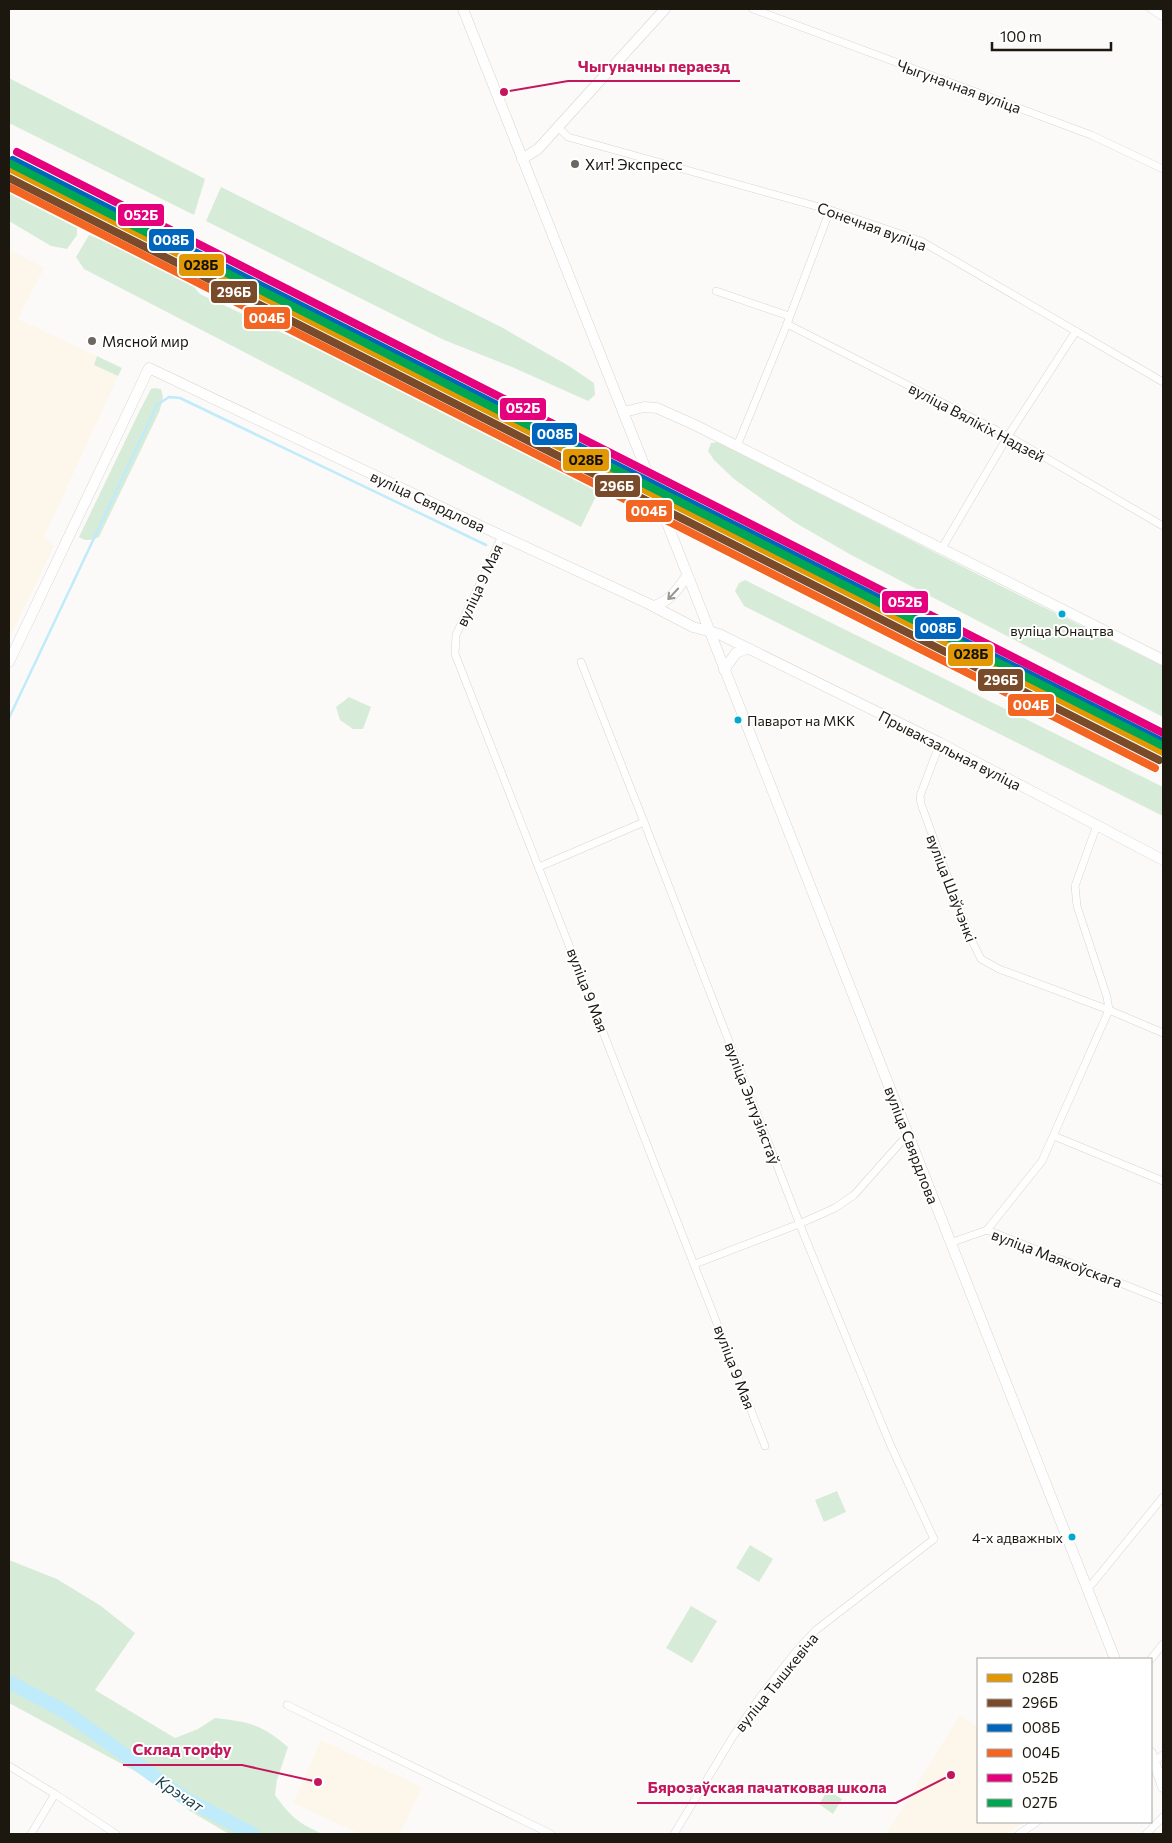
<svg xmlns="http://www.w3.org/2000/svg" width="1172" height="1843" viewBox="0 0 1172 1843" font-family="Commissioner,sans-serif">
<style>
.built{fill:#fdf6eb}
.green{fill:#d7ecd8}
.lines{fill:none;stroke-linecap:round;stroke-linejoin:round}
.stream{stroke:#bfebfa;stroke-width:2.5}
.river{stroke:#bfebfa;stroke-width:14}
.street-casing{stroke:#d9d5cf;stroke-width:8}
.secondary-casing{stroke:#d9d5cf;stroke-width:11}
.street{stroke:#fffefe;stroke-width:7}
.secondary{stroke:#fffefe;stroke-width:10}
.rail-1-casing{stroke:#fff;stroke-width:11}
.rail-2-casing{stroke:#fff;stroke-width:11}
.rail-3-casing{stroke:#fff;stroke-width:11}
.rail-4-casing{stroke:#fff;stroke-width:11}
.rail-5-casing{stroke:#fff;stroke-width:11}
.rail-6-casing{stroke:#fff;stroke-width:11}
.rail-1{stroke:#e19802;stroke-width:8}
.rail-2{stroke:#7a4b2a;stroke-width:8}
.rail-3{stroke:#0065bd;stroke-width:8}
.rail-4{stroke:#f26522;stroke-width:8}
.rail-5{stroke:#e5007d;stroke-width:8}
.rail-6{stroke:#00a651;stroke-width:8}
.oneway{stroke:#999692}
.poi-dot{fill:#6b6761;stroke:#fff;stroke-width:2}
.bus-dot{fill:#00a9ce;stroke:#fff;stroke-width:2}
.labels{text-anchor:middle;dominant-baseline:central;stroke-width:4;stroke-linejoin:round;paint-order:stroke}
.bus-label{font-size:14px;fill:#1d180f;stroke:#fff}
.street-label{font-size:15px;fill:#1d180f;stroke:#fff}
.poi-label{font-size:15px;fill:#1d180f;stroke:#fff;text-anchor:start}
.water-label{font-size:16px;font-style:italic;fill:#183e4a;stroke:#fff}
.leader{fill:none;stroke:#c2185b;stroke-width:2}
.callout-dot{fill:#c2185b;stroke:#fff;stroke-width:2}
.callout-label{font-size:16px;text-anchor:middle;font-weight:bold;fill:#c2185b;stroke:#fff;stroke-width:4;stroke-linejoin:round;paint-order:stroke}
.line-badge{stroke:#fff;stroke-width:2}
.badge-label{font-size:14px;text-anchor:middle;font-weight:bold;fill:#fff}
.pale-badge-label{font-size:14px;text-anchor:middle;font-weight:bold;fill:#111}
</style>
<rect width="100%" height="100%" fill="#fcfaf8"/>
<g class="built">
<polygon points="9,249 44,268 18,319 97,356 94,365 118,376 44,537 54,546 9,638"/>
<polygon points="960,1715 978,1727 978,1822 1024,1822 1006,1834 886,1834"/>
<polygon points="321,1740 422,1787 400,1834 360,1834 293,1803"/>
</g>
<g class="green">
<polygon points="9,78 205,179 194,215 9,123"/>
<polygon points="221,187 503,328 569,366 594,383 595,395 588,401 512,367 444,340 206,221"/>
<polygon points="9,193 77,228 77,235 67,249 51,246 9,221"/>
<polygon points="89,235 115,245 194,287 200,294 319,350 599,490 581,527 84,269 76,257"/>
<polygon points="97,356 122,368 118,376 94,365"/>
<path d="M154 388 161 389 163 397 160 410 99 537C92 540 86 542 79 537L140 410 151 389Z"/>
<polygon points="718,442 995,583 1163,666 1163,717 853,556 794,522 734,479 714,460 708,451 711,443"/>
<polygon points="745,580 1163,787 1163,816 744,606 735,591 739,583"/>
<polygon points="349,697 371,707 363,729 353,729 340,720 336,707"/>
<polygon points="837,1491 846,1512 824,1522 815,1500"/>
<polygon points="750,1545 773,1559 759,1582 736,1568"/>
<path d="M9 1560 57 1579 101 1606 135 1633 95 1690 175 1738 198 1729 215 1718C250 1722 261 1724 288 1747L277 1780 275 1795C291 1817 299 1824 323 1834H229L190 1811 168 1789 9 1703Z"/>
<polygon points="691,1606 717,1621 692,1663 666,1648"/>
<polygon points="828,1790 842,1799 833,1814 819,1804"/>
</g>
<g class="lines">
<polyline class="stream" points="9,718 157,405 169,397 180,398 486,545"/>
<polyline class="river" points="9,1682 64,1711 186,1799 253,1834"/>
<defs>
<g id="street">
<polyline points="753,9 1091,135 1163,169"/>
<polyline points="1151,9 1163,17"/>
<polyline points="558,127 568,137 830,210 921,241 1163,382"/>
<polyline points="716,291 789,316"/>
<polyline points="787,324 1008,436 1163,526"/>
<polyline points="737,446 787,324 830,210"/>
<polyline points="502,536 456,635 455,654 765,1446"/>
<polyline points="942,548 1008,436 1076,331"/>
<polyline points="581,662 644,822 804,1235 890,1444 934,1539 816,1630 799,1648 760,1697 732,1738 674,1834"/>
<polyline points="940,743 920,796 921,804 969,935 981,959 999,969 1109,1010 1163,1033"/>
<polyline points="539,867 644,822"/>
<polyline points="1054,1136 1163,1181"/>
<polyline points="987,1230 1042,1161 1109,1010 1107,997 1077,906 1075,886 1097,825"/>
<polyline points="950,1243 987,1230 1163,1300"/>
<polyline points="695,1264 799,1224 835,1208 854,1195 902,1141 910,1138"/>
<polyline points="1086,1587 1092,1584 1163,1497"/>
<polyline points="1151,1659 1163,1644"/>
<polyline points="287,1705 551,1834"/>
<polyline points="1154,1761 1163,1755"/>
<polyline points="9,1766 55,1794 116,1834"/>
<polyline points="31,1834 55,1794"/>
<polyline points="1019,1834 1037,1822"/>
<polyline points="1146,1834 1163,1817"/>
</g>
<g id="secondary">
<path d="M463 9C683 558 896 1110 1115 1659"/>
<polyline points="522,159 538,149 665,9"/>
<polyline points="624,412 644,407 657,408 695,425 1163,660"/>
<path d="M654 606C670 601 678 589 687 576"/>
<polyline points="9,662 149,368 502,536 647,603 693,627 719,634 940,743 1163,860"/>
<polyline points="724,670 736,653 746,649"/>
<polyline points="1151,1753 1163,1787"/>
</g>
</defs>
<use href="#street" class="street-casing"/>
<use href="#secondary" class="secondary-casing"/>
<use href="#street" class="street"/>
<use href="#secondary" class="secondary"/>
<defs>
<polyline id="rail-1" points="9,168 1163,752"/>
<polyline id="rail-2" points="9,178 1159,760"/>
<polyline id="rail-3" points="13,160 1163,742"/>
<polyline id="rail-4" points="9,187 1155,768"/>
<polyline id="rail-5" points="17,152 1163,733"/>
<polyline id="rail-6" points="9,163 1163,746"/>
</defs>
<use href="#rail-1" class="rail-1-casing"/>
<use href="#rail-2" class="rail-2-casing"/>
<use href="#rail-3" class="rail-3-casing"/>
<use href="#rail-4" class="rail-4-casing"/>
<use href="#rail-5" class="rail-5-casing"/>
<use href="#rail-6" class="rail-6-casing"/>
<use href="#rail-1" class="rail-1"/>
<use href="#rail-2" class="rail-2"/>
<use href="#rail-3" class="rail-3"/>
<use href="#rail-4" class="rail-4"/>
<use href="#rail-5" class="rail-5"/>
<use href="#rail-6" class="rail-6"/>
</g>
<defs><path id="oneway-shaft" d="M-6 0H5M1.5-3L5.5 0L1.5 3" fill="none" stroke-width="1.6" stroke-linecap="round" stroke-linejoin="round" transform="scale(1.25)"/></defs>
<use class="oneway" href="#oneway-shaft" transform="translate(673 594) rotate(133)"/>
<g class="poi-dot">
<circle cx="575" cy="164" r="5"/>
<circle cx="92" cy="341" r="5"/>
</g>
<g class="bus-dot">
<circle cx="1062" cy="614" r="4.5"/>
<circle cx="738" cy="720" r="4.5"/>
<circle cx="1072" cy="1537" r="4.5"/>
</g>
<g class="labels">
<g class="bus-label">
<text x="1062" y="630">вуліца Юнацтва</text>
<text x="747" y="720" text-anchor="start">Паварот на МКК</text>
<text x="1063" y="1537" text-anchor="end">4-х адважных</text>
</g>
<g class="street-label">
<text transform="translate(959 86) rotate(20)">Чыгуначная вуліца</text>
<text transform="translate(872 226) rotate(20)">Сонечная вуліца</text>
<text transform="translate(977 422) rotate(28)">вуліца Вялікіх Надзей</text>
<text transform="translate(428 501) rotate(25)">вуліца Свярдлова</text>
<text transform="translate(479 585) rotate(-65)">вуліца 9 Мая</text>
<text transform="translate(950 750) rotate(27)">Прывакзальная вуліца</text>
<text transform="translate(952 888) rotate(69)">вуліца Шаўчэнкі</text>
<text transform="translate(588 990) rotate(69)">вуліца 9 Мая</text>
<text transform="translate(753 1103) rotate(69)">вуліца Энтузіястаў</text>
<text transform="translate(912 1145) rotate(69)">вуліца Свярдлова</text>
<text transform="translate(1057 1258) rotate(21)">вуліца Маякоўскага</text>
<text transform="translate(735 1367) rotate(69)">вуліца 9 Мая</text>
<text transform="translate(776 1682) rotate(-51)">вуліца Тышкевіча</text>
</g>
<g class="poi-label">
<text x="585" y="164">Хит! Экспресс</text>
<text x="102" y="341">Мясной мир</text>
</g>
<g class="water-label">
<text transform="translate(180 1793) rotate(33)">Крэчат</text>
</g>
</g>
<path class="leader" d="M504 92L568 81H740M318 1782L242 1765H123M951 1775L896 1803H637"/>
<g class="callout-dot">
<circle cx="504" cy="92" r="5"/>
<circle cx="318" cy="1782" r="5"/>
<circle cx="951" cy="1775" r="5"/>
</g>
<g class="callout-label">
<text x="654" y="72">Чыгуначны пераезд</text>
<text x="182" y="1755">Склад торфу</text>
<text x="767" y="1793">Бярозаўская пачатковая школа</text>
</g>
<g class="line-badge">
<rect x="117" y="203" width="48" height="24" rx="5" fill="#e5007d"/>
<rect x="148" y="228" width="47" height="24" rx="5" fill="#0065bd"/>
<rect x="178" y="253" width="47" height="24" rx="5" fill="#e19802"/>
<rect x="210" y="280" width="48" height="24" rx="5" fill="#7a4b2a"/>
<rect x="243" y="306" width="48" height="24" rx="5" fill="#f26522"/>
<rect x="499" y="397" width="48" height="24" rx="5" fill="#e5007d"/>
<rect x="531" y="422" width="47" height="24" rx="5" fill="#0065bd"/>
<rect x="562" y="448" width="48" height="24" rx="5" fill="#e19802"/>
<rect x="594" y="474" width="47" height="24" rx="5" fill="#7a4b2a"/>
<rect x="625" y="499" width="48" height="24" rx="5" fill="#f26522"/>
<rect x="881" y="590" width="48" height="24" rx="5" fill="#e5007d"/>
<rect x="914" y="616" width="48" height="24" rx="5" fill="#0065bd"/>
<rect x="947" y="643" width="47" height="24" rx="5" fill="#e19802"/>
<rect x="977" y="668" width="47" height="24" rx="5" fill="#7a4b2a"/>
<rect x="1007" y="693" width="48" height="24" rx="5" fill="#f26522"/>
</g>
<g class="badge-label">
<text x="141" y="220">052Б</text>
<text x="171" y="245">008Б</text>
<text x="234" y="297">296Б</text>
<text x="267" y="323">004Б</text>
<text x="523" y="413">052Б</text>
<text x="555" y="439">008Б</text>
<text x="617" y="491">296Б</text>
<text x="649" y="516">004Б</text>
<text x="905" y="607">052Б</text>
<text x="938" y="633">008Б</text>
<text x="1001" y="685">296Б</text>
<text x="1031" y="710">004Б</text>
</g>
<g class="pale-badge-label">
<text x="201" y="270">028Б</text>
<text x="586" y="465">028Б</text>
<text x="971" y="659">028Б</text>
</g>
<rect width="1172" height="1843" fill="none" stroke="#1d180f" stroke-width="20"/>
<rect x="977" y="1658" width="175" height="165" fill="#ffffff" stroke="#a5a39f"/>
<rect x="987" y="1674" width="25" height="8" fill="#e19802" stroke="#a5a39f"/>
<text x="1022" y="1683" font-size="15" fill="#1d180f">028Б</text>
<rect x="987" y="1699" width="25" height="8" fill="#7a4b2a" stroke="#a5a39f"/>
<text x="1022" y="1708" font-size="15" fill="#1d180f">296Б</text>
<rect x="987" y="1724" width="25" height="8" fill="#0065bd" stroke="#a5a39f"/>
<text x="1022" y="1733" font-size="15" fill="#1d180f">008Б</text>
<rect x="987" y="1749" width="25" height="8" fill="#f26522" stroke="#a5a39f"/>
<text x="1022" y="1758" font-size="15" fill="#1d180f">004Б</text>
<rect x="987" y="1774" width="25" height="8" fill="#e5007d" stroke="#a5a39f"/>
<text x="1022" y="1783" font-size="15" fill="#1d180f">052Б</text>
<rect x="987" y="1799" width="25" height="8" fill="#00a651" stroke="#a5a39f"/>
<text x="1022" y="1808" font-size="15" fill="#1d180f">027Б</text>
<path d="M992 42v8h119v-8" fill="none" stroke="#1d180f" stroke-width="2.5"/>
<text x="1000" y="42" font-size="15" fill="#1d180f" stroke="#ffffff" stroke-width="4" paint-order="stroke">100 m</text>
</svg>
